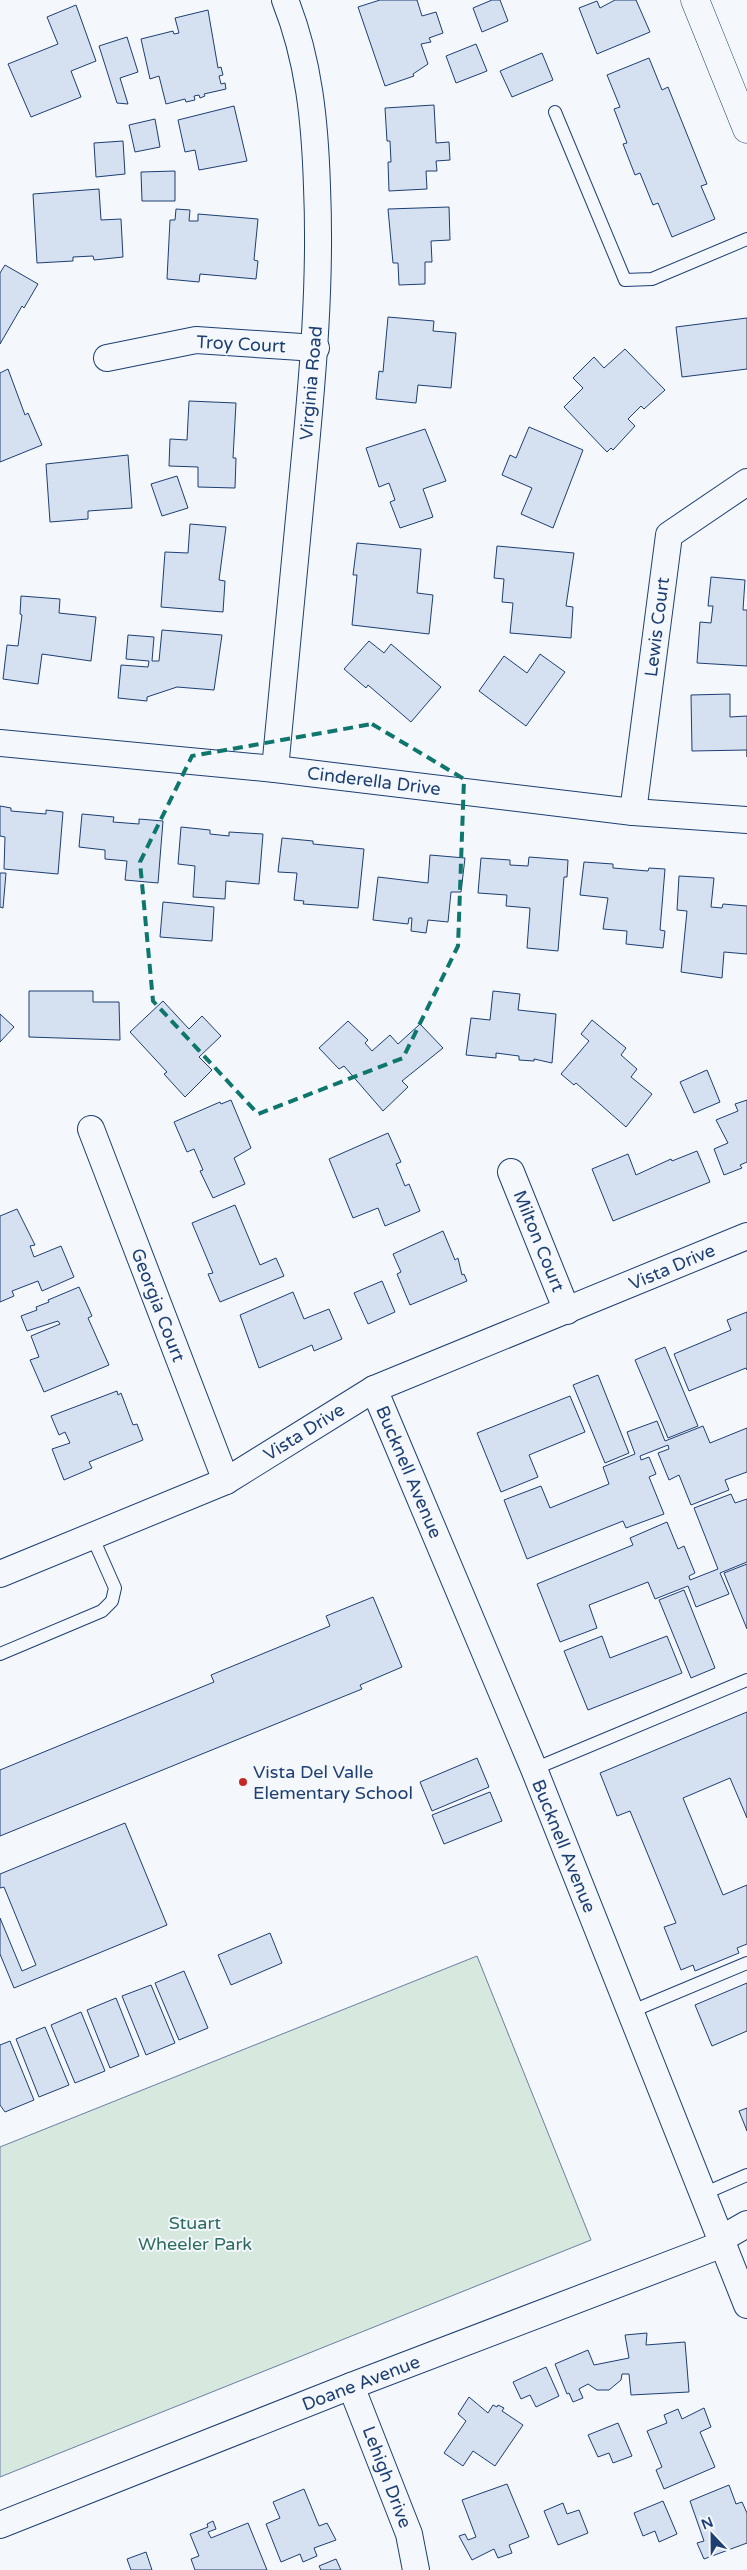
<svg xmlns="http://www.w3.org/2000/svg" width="747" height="2570" viewBox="0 0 747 2570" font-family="'Varela Round',sans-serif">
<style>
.green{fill:#d7e8df;stroke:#687fa3}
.building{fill:#d5e0f0;stroke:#1d3f73}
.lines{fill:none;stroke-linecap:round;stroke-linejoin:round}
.lane-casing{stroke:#1d3f73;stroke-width:14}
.street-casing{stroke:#1d3f73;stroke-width:28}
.primary-casing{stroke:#1d3f73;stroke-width:29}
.lane{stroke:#f4f7fb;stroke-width:12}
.street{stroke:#f4f7fb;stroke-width:26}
.primary{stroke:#f4f7fb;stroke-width:28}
.marked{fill:none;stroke:#0f766e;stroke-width:4;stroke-dasharray:10 6;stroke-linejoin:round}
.poi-dot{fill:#c62828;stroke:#f4f7fb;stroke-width:2}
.labels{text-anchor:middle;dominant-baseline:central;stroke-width:4;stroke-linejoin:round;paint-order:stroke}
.street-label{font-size:18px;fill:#1d3f73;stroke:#f4f7fb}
.poi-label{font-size:18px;fill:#1d3f73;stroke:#f4f7fb;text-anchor:start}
.park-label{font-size:18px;fill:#2c6c60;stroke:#f4f7fb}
</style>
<rect width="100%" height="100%" fill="#f4f7fb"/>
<polygon class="green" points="477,1956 591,2240 0,2477 0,2147"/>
<g class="building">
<polygon points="380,0 417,0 422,16 436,12 443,33 429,38 431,42 421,44 428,64 413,74 414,76 385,86 358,7"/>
<polygon points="492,0 500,0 508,21 482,32 473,8"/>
<polygon points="615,0 636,0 650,32 597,54 579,8 597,1 600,8"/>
<polygon points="76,5 96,61 71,71 81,97 31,117 8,64 58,44 47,17"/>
<polygon points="208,10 218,68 221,67 223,75 219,76 221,84 225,83 226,89 204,94 205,96 200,98 199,95 194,96 195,100 186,102 185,99 166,104 159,76 150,79 141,39 173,31 174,34 179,33 175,18"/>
<polygon points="127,37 138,72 120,78 128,104 117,103 99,46"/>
<polygon points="476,44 487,71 456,83 446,56"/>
<polygon points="542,53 553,80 512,97 500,71"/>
<polygon points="649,58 662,90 668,87 707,184 701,186 715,219 672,237 658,203 653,205 640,173 635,175 623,144 627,143 614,109 620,107 607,75"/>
<polygon points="434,105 436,143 449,142 450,160 436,161 437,171 426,171 427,189 389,191 388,162 391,162 390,141 387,141 385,108"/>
<polygon points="234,106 247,161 199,170 195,150 185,152 178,120"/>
<polygon points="155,119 160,147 135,152 129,125"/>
<polygon points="123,141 125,174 96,177 94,143"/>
<polygon points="175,171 175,201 142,201 141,172"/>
<polygon points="99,189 101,220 121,219 123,257 94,260 93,256 73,257 73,261 37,263 33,194"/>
<polygon points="449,207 450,240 431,241 432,262 425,262 425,284 399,285 398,263 393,263 388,209"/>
<polygon points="176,209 190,210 189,221 198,221 198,214 258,219 254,260 258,261 256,279 200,274 199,282 167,279 170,220 175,220"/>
<polygon points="5,265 38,284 24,308 22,306 0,344 0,273"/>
<polygon points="388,317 434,321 433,331 456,333 451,388 418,385 416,403 376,399 379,371 383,372"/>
<polygon points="747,318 747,369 682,377 676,327"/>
<polygon points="625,349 665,390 644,409 641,406 628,419 635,426 613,450 611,448 607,452 564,407 583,388 573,378 594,357 604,368"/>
<polygon points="8,369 25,415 28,413 42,445 0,462 0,373"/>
<polygon points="189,401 236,403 233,458 236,458 235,488 198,487 198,467 169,466 170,439 187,440"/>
<polygon points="529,427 583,450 553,528 521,514 532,488 502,475 510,455 516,458"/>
<polygon points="425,429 446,481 423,489 433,517 400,528 390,502 395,500 389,483 379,487 366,448"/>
<polygon points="128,455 132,508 88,511 88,519 50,522 46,464"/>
<polygon points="177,476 188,508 162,516 151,484"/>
<polygon points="190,524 226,527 219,580 225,581 223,612 161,607 165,552 188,553"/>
<polygon points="357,543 421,549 417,593 433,595 429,634 352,625 357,575 353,575"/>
<polygon points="497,546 574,553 566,606 573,607 571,638 510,633 513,603 502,602 504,579 494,578"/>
<polygon points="711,577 745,580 743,610 747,610 747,666 697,663 700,622 711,623 713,606 708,606"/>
<polygon points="21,596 60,599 59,613 96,617 91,661 42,654 38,684 3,679 7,645 18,646 22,615 20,614"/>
<polygon points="162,630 222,635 214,690 177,687 147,697 147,701 118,698 121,665 148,667 149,661 126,659 128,635 154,637 152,661 159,661"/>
<polygon points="369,641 384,653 391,644 441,687 411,722 368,685 366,688 344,669"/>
<polygon points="540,654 565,672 526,726 479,691 504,656 527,673"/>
<polygon points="730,694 730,717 747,716 747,757 747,750 692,751 691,695"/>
<polygon points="0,806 11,808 11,811 46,814 46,810 63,812 58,874 4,869 5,837 0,836"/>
<polygon points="82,814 114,817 113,822 139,824 139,819 163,821 158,883 125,880 127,861 105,859 105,850 79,847"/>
<polygon points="181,827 210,830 210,834 229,836 229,832 263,834 259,884 226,881 225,899 193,897 195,866 178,864"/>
<polygon points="282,838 313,841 313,844 364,849 358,908 303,904 304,901 294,900 297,873 278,872"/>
<polygon points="430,855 465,858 461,892 451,892 448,922 428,920 426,933 411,931 412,918 409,918 408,924 373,920 378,877 428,883"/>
<polygon points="529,857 568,860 567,877 564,877 558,951 527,948 530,908 506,906 507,895 478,893 481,858 510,860 510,865 528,866"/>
<polygon points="584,862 613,864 613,868 648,871 649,868 665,869 660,930 665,931 663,948 626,944 627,931 603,929 608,898 580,895"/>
<polygon points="0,873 6,873 3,908 0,907"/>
<polygon points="679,876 714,878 711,907 722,908 723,904 747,906 747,954 724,952 722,978 681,972 687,911 677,910"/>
<polygon points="163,902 214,907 212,941 160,937"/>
<polygon points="29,991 93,991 93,1002 119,1002 120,1040 29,1037"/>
<polygon points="493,991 520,994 518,1010 556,1014 552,1063 534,1059 534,1061 519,1060 519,1056 496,1053 496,1058 466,1055 471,1018 490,1020"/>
<polygon points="163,1001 189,1029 202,1016 221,1036 199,1057 212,1070 185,1097 164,1074 167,1072 130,1032"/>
<polygon points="0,1014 14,1027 0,1042"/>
<polygon points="592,1020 626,1048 621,1055 637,1069 631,1077 652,1094 626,1127 576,1083 574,1085 561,1074 589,1041 581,1034"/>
<polygon points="348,1021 368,1040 365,1043 372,1051 390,1035 398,1044 420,1024 443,1048 402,1081 408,1087 383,1111 344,1066 339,1069 319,1048"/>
<polygon points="707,1070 720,1102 694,1113 680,1082"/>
<polygon points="231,1100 251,1148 234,1158 245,1184 213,1198 200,1171 203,1170 194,1149 187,1152 174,1122 220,1102 221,1104"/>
<polygon points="747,1100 747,1162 740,1165 742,1168 724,1175 714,1149 728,1143 716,1120 738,1111 735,1104"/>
<polygon points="388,1133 401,1162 396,1164 405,1186 409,1184 420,1211 385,1226 378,1208 353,1218 329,1159"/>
<polygon points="697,1151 710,1182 613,1221 592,1169 628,1154 636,1175 671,1159 672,1161"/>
<polygon points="235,1205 260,1265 276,1258 284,1276 220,1302 208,1274 213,1273 192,1223"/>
<polygon points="17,1209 35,1245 30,1246 34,1257 61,1246 74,1277 42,1291 38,1281 12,1291 14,1296 0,1302 0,1216"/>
<polygon points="443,1231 455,1260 458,1258 462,1275 464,1274 467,1281 410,1305 397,1274 401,1272 393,1254"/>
<polygon points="382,1281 395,1312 368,1324 354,1293"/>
<polygon points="79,1287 92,1316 88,1318 109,1365 44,1392 30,1360 39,1357 31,1336 60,1324 58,1321 27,1331 21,1316 37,1310 36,1307 49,1302 48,1300"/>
<polygon points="293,1292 304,1319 329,1309 342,1339 314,1351 312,1345 259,1368 240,1315"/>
<polygon points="747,1312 747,1370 746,1368 689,1391 674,1354 731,1330 727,1320"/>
<polygon points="665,1347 698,1426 668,1438 635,1360"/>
<polygon points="598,1375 629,1453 605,1463 573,1385"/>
<polygon points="117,1391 118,1395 121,1393 133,1425 137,1424 143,1440 89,1462 92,1468 64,1480 52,1449 70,1443 65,1432 59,1435 51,1416"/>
<polygon points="570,1396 585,1432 529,1455 538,1477 501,1492 477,1433"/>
<polygon points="657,1421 665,1441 703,1426 710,1443 747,1428 747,1472 725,1480 729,1490 691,1505 679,1475 669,1480 658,1453 669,1449 668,1445 640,1456 641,1460 649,1457 656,1474 649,1477 664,1514 626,1528 623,1521 527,1559 504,1500 541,1486 550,1508 609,1484 603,1467 635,1454 627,1432"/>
<polygon points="731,1494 735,1503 747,1499 747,1562 720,1573 729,1594 696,1607 688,1586 655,1599 648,1582 589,1605 597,1628 560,1642 537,1584 633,1545 630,1538 667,1522 678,1549 684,1546 695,1573 689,1576 690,1580 718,1569 694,1508"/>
<polygon points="747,1564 747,1629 724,1573"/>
<polygon points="684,1590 715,1668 691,1678 659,1600"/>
<polygon points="373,1597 402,1667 360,1685 362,1689 0,1836 0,1770 214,1682 211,1675 330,1626 326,1616"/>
<polygon points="602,1636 610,1658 667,1636 682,1673 588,1710 564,1651"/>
<polygon points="747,1712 747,1818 730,1778 683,1798 723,1895 747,1885 747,1944 737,1948 739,1953 695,1971 693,1965 681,1970 664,1927 676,1923 630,1811 617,1816 600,1773"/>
<polygon points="477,1758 489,1787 432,1811 420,1782"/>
<polygon points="490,1792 502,1821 444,1844 432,1815"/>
<polygon points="125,1823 167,1925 14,1988 0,1954 0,1918 22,1971 36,1965 4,1887 0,1888 0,1874"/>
<polygon points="270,1933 282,1963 231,1985 218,1955"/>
<polygon points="184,1971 208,2028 179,2040 155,1983"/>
<polygon points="747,1983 747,2031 712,2046 695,2005"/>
<polygon points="151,1985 175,2043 146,2055 122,1996"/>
<polygon points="116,1998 139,2056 110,2068 87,2010"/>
<polygon points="81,2012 105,2071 75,2083 51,2025"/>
<polygon points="45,2027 69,2085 39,2097 16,2039"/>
<polygon points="10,2041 34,2100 5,2112 0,2105 0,2045"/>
<polygon points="747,2108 747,2131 739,2111"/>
<polygon points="647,2333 646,2345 685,2342 689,2392 631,2395 629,2374 622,2374 621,2380 609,2390 597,2390 588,2384 579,2389 583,2398 573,2402 569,2393 567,2394 555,2364 588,2350 594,2365 629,2358 625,2335"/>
<polygon points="546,2367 559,2396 536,2407 530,2395 521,2399 513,2382"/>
<polygon points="469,2397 488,2413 493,2405 497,2407 498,2405 504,2408 502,2411 523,2425 495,2466 473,2451 463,2466 444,2453 466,2421 458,2414"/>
<polygon points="704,2408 711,2427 700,2432 715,2467 664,2489 656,2470 662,2467 647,2431 667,2423 664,2415 678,2409 682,2419"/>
<polygon points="618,2423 632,2456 613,2463 609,2453 598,2457 588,2435"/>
<polygon points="507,2484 529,2537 509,2545 512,2553 498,2558 494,2549 472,2560 459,2536 465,2534 468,2540 476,2537 462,2500"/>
<polygon points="729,2485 736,2504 742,2502 747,2513 747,2543 704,2559 697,2543 704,2541 690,2501"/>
<polygon points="304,2489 319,2526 327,2523 336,2540 314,2548 317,2556 303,2562 300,2554 281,2562 266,2524 280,2518 273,2502"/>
<polygon points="663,2501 677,2534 659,2542 655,2531 643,2536 634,2513"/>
<polygon points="563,2503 567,2514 579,2510 588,2533 558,2545 544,2511"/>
<polygon points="213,2521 216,2529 208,2532 211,2538 248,2523 267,2570 195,2570 191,2559 199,2556 190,2534 208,2527 207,2524"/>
<polygon points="146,2552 152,2570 131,2570 127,2559"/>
<polygon points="336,2559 341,2570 321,2570 319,2566"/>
</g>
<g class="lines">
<defs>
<g id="lane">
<polyline points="555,112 625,280 652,279 747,239"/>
<polyline points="0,1654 102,1611 112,1601 115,1588 92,1536"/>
<polyline points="534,1769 747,1680"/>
<polyline points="630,2012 747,1963"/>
<polyline points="703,2194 747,2175"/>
</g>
<g id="street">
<polyline points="107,358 196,340 316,348"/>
<polyline points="0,743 275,769 633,812 747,820"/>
<path d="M275 769C285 668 295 567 304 466 313 373 321 281 317 187 315 122 309 60 285 0"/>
<polyline points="633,812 669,535 747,482"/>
<polyline points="91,1129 226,1481"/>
<polyline points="511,1172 567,1311"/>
<polyline points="374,1389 534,1769 747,2305"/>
<polyline points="0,1574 226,1481 374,1389 747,1236"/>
<polyline points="721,2239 747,2224"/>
<polyline points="351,2386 409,2534 416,2570"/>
<polyline points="0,2525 351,2386 723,2244"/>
</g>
<polyline id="primary" points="695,0 747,129"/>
</defs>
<use href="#lane" class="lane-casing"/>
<use href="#street" class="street-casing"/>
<use href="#primary" class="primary-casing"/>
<use href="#lane" class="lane"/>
<use href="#street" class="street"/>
<use href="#primary" class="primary"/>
</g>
<path class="marked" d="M372 724 464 779 458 946 403 1058 258 1114 153 1001 140 862 192 756Z"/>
<circle class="poi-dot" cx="243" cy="1782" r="5"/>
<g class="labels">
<g class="street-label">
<text transform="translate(241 344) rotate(3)">Troy Court</text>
<text transform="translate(311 383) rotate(-85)">Virginia Road</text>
<text transform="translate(657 627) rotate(-83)">Lewis Court</text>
<text transform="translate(374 781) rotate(7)">Cinderella Drive</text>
<text transform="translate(539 1241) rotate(68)">Milton Court</text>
<text transform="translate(672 1267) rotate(-23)">Vista Drive</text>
<text transform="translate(158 1305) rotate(69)">Georgia Court</text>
<text transform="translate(304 1432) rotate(-32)">Vista Drive</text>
<text transform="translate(409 1472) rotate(67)">Bucknell Avenue</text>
<text transform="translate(564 1846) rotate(68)">Bucknell Avenue</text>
<text transform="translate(361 2383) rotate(-21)">Doane Avenue</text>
<text transform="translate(387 2477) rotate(69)">Lehigh Drive</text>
</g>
<g class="poi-label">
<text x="253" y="1772">Vista Del Valle<tspan x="253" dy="21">Elementary School</tspan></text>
</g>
<g class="park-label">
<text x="195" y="2223">Stuart<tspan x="195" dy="21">Wheeler Park</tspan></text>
</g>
</g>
<g transform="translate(712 2535) rotate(338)" stroke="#f4f7fb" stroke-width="4" paint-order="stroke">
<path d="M0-4L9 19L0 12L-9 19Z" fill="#1d3f73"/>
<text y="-8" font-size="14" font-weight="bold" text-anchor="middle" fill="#1d3f73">N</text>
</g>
</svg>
